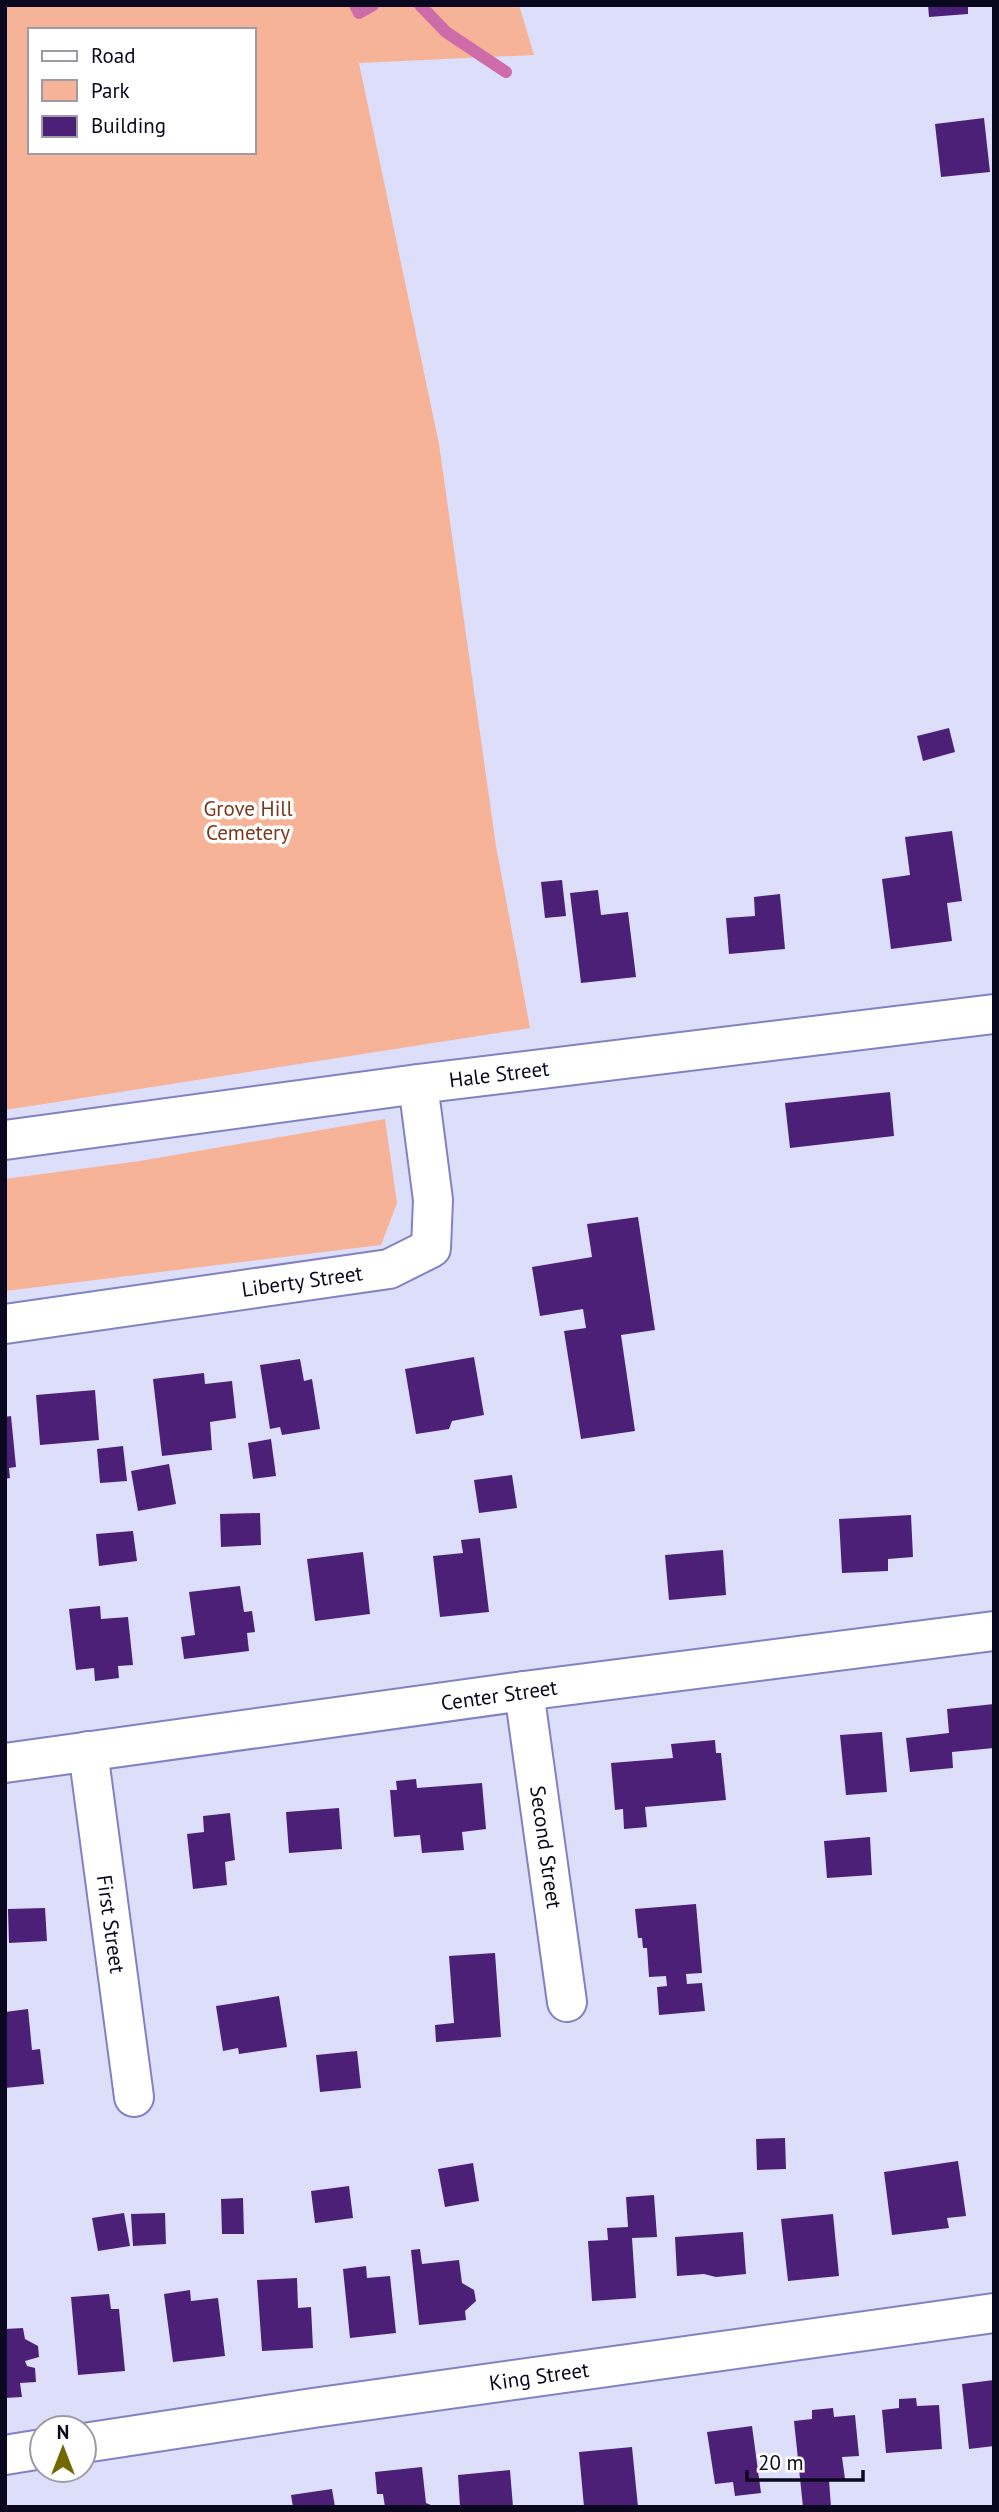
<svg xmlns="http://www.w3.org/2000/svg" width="999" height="2512" viewBox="0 0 999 2512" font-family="'PT Sans',sans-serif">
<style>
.green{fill:#f6b397;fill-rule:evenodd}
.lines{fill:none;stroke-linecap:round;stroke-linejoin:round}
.stream{stroke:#cd6ca9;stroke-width:12}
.building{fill:#4d2077}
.street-casing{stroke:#8282c2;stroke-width:42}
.street{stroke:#fff;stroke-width:38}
.labels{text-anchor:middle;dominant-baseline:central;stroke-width:7;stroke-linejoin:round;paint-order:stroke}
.park-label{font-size:21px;fill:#7b3819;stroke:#fff}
.street-label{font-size:21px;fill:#0a081f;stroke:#fff}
</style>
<rect width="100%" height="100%" fill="#dddefa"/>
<g class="green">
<path d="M5 5H519L534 55 359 63 439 444 496 846 530 1028 5 1110ZM30 30H254V152H30Z"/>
<polygon points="385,1119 397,1203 381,1245 5,1291 5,1179 140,1161"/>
</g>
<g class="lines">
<g class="stream">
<polyline points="355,5 359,13 373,5"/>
<polyline points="420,5 446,32 506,72"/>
</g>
</g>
<g class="building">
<polygon points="928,5 968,5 968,14 929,17"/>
<polygon points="984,118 990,172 941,177 935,124"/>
<polygon points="949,728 955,752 923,761 917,736"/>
<polygon points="952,831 962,901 947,903 952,941 891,949 882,879 910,875 905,837"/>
<polygon points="562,880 566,916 545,918 541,882"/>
<polygon points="598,890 601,915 628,912 636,977 581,983 570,893"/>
<polygon points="780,894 785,949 729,954 726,918 755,916 754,897"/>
<polygon points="890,1092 894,1136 790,1148 785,1103"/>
<polygon points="638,1217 655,1330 621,1335 635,1431 581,1439 564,1331 586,1328 583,1309 540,1316 532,1267 592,1257 587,1224"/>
<polygon points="474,1357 484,1415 452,1421 449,1429 416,1434 405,1369"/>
<polygon points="300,1359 304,1381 312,1379 320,1429 282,1435 280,1427 270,1429 260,1365"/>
<polygon points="204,1373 205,1384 232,1381 236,1418 210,1422 212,1450 162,1456 153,1379"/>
<polygon points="95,1390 99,1440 40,1445 36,1395"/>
<polygon points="11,1416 16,1467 9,1468 10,1478 5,1479 5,1417"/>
<polygon points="271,1439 276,1476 253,1479 248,1443"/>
<polygon points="123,1446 127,1481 100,1483 97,1449"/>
<polygon points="169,1464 176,1504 138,1511 131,1471"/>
<polygon points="512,1475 517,1508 479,1513 474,1480"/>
<polygon points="260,1513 261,1545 221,1547 220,1514"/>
<polygon points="911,1515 913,1557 888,1559 888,1571 842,1573 839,1519"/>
<polygon points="133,1531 137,1561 99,1566 96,1534"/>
<polygon points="480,1538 489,1612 440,1617 433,1556 463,1553 461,1540"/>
<polygon points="723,1550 726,1595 669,1600 665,1555"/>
<polygon points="363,1552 370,1614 315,1621 307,1559"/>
<polygon points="240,1586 244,1612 252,1611 255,1632 247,1633 249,1651 184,1659 181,1637 195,1635 189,1592"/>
<polygon points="100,1606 101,1619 128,1617 133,1665 118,1666 119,1678 95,1681 94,1668 76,1670 69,1609"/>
<polygon points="994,1704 994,1748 952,1752 953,1768 910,1772 906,1738 949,1733 947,1709"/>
<polygon points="882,1732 887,1792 846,1795 840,1735"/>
<polygon points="715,1740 716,1753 721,1753 726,1800 645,1807 647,1827 624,1829 623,1809 615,1810 611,1763 673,1758 671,1744"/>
<polygon points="416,1779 417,1788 482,1783 486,1829 462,1832 464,1850 422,1853 420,1835 394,1837 390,1790 397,1790 396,1781"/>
<polygon points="339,1808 342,1849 289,1853 286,1812"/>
<polygon points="230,1813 235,1860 225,1862 227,1885 193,1889 187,1834 204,1832 203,1816"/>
<polygon points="870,1837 872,1875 827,1878 824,1841"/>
<polygon points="696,1904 702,1973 686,1974 687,1984 702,1983 705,2011 659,2015 657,1987 667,1986 666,1976 649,1977 647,1948 643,1948 642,1938 638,1938 635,1909"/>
<polygon points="45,1908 47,1941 9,1943 8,1909"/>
<polygon points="495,1953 501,2037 436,2042 435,2025 454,2023 449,1956"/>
<polygon points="279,1996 287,2047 239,2054 238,2048 223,2051 216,2006"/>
<polygon points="28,2009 32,2050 40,2049 44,2084 5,2088 5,2012"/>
<polygon points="357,2051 361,2088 320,2092 316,2055"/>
<polygon points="785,2138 786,2169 757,2170 756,2139"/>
<polygon points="958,2161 966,2216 947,2218 949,2228 892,2235 884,2172"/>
<polygon points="473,2163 479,2201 445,2207 438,2169"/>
<polygon points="349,2186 353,2218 315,2223 311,2191"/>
<polygon points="654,2195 657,2237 632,2238 636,2298 592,2301 588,2241 608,2240 607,2228 628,2227 626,2197"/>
<polygon points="243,2198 244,2234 222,2234 221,2199"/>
<polygon points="124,2213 130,2246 98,2251 92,2218"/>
<polygon points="165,2213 166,2244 133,2246 131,2214"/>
<polygon points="833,2214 839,2276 788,2281 781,2219"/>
<polygon points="743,2232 746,2274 716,2277 704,2274 677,2276 675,2237"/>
<polygon points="420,2249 422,2264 459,2260 462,2283 474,2290 476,2301 465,2311 466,2320 419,2325 411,2250"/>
<polygon points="366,2266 367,2278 390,2276 396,2333 350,2338 343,2269"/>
<polygon points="297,2278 298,2308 311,2307 313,2348 262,2351 257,2280"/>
<polygon points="190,2290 191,2301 218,2298 225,2356 173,2362 164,2294"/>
<polygon points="109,2294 111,2309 119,2309 125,2371 78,2375 71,2297"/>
<polygon points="23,2328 25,2339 38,2346 39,2357 25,2361 27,2366 35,2368 36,2382 20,2383 22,2397 5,2398 5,2329"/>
<polygon points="994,2380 994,2446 969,2449 962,2384"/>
<polygon points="916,2398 917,2406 939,2405 942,2449 886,2453 882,2410 899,2408 899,2399"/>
<polygon points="833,2408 834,2417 855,2415 859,2456 842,2457 845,2479 829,2480 831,2507 803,2507 794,2421 812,2419 812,2410"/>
<polygon points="752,2426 761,2493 735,2496 733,2482 715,2484 707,2432"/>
<polygon points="632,2447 638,2507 584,2507 579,2452"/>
<polygon points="422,2467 426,2503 436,2507 385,2507 383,2494 377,2494 375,2472"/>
<polygon points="510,2470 513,2507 460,2507 458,2475"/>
<polygon points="332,2489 335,2507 293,2507 291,2495"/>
</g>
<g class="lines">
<defs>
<g id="street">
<polyline points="5,1140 418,1084 994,1014"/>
<polyline points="5,1324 389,1269 431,1248 433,1200 418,1084"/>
<polyline points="524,1691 567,2002"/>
<polyline points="88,1751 134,2097"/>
<polyline points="5,1763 524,1691 994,1631"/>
<polyline points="84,2443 313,2408 994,2313"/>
<polyline points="5,2455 42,2449"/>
</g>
</defs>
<use href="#street" class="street-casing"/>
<use href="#street" class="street"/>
</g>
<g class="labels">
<g class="park-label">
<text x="248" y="808">Grove Hill<tspan x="248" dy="24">Cemetery</tspan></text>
</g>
<g class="street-label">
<text transform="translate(499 1074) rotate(-7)">Hale Street</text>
<text transform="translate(302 1281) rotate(-8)">Liberty Street</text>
<text transform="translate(499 1695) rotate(-8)">Center Street</text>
<text transform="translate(546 1847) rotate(82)">Second Street</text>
<text transform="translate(111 1924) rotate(82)">First Street</text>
<text transform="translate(539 2376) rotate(-8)">King Street</text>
</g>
</g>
<rect width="999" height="2512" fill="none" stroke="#0a081f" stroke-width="14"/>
<rect x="28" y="28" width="228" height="126" fill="#ffffff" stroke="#9d9ca5" stroke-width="2"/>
<rect x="42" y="51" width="35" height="10" fill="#ffffff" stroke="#9d9ca5" stroke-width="2"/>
<text x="91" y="63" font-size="21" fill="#0a081f">Road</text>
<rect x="42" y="80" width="35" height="21" fill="#f6b397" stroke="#9d9ca5" stroke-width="2"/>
<text x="91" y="98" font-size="21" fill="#0a081f">Park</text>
<rect x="42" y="116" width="35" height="21" fill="#4d2077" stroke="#9d9ca5" stroke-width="2"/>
<text x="91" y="133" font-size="21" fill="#0a081f">Building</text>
<g transform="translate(63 2449)"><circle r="33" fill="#ffffff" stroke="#9d9ca5" stroke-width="2"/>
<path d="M0-5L12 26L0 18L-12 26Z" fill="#716800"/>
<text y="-10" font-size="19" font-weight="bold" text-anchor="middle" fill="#0a081f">N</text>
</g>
<path d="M747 2470v10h116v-10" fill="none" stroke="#0a081f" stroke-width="3.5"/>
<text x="758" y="2470" font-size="21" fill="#0a081f" stroke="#ffffff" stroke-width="5" paint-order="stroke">20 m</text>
</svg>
